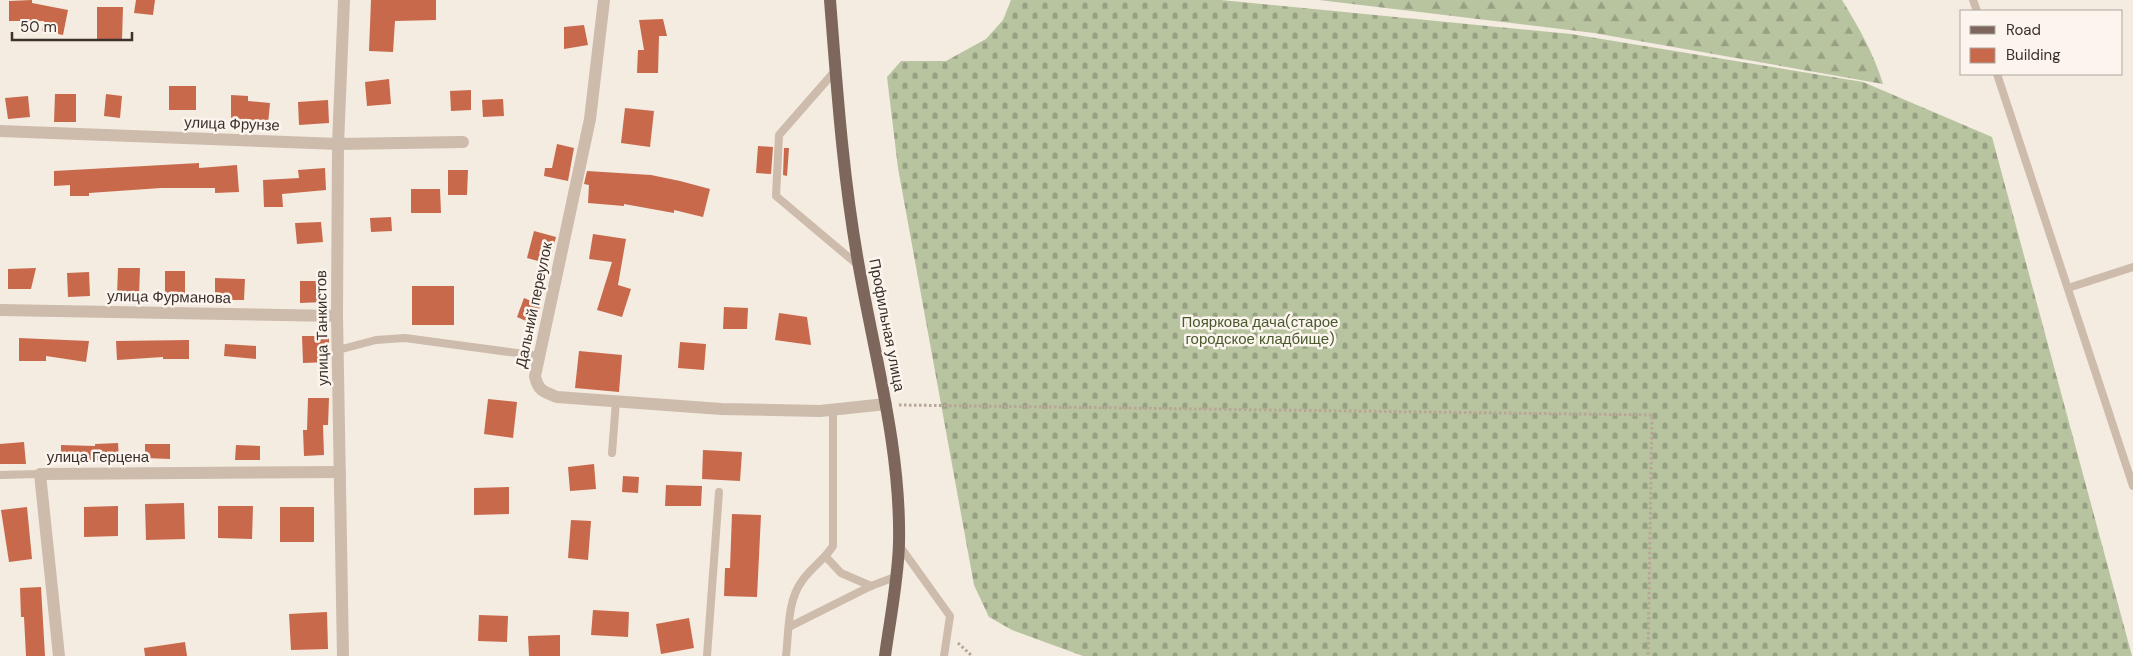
<svg xmlns="http://www.w3.org/2000/svg" width="2133" height="656" viewBox="0 0 2133 656" font-family="'DM Sans',sans-serif">
<style>
.forest{fill:url(#forest-firs)}
.cemetery{fill:url(#cemetery-stones)}
.building{fill:#c8694b}
.lines{fill:none;stroke-linecap:round;stroke-linejoin:round}
.path{stroke:#b9a596;stroke-width:3;stroke-dasharray:2.5 2.5;stroke-linecap:butt}
.service{stroke:#cdbbac;stroke-width:8}
.minor{stroke:#cdbbac;stroke-width:12}
.primary{stroke:#7d675c;stroke-width:12}
.labels{text-anchor:middle;dominant-baseline:central;stroke-width:5;stroke-linejoin:round;paint-order:stroke}
.street-label{font-size:15px;fill:#3b302b;stroke:#fbf5ee}
.park-label{font-size:15px;fill:#4a5a2e;stroke:#fbf5ee}
</style>
<defs>
<pattern id="forest-firs" width="22" height="20" patternUnits="userSpaceOnUse" patternTransform="scale(1.25)"><rect width="22" height="20" fill="#b8c4a0"/><path d="M5 1l3.5 6h-7zM16 11l3.5 6h-7z" fill="#97a083"/></pattern>
<pattern id="cemetery-stones" width="16" height="16" patternUnits="userSpaceOnUse" patternTransform="scale(1.25)"><rect width="16" height="16" fill="#b8c4a0"/><path d="M2 7V4a2 2 0 0 1 4 0v3zM10 15v-3a2 2 0 0 1 4 0v3z" fill="#97a083"/></pattern>
</defs>
<rect width="100%" height="100%" fill="#f4ebe1"/>
<path class="forest" d="M1319 0H1842C1858 26 1874 54 1883 84L1594 33Z"/>
<polygon class="cemetery" points="1011,0 1221,0 1571,34 1863,82 1992,137 2132,656 1083,656 1012,630 989,617 974,585 898,168 887,77 901,61 946,61 986,39 1003,20"/>
<g class="building">
<polygon points="32,0 32,3 68,10 63,35 42,31 44,21 9,21 9,1"/>
<polygon points="136,0 155,0 153,15 134,13"/>
<polygon points="371,0 436,0 436,20 395,21 393,52 369,51"/>
<polygon points="97,7 123,7 122,41 97,41"/>
<polygon points="663,19 667,36 659,36 658,73 637,73 638,50 644,50 639,20"/>
<polygon points="584,25 588,45 564,49 564,27"/>
<polygon points="389,79 391,104 367,106 365,82"/>
<rect x="169" y="86" width="27" height="24"/>
<polygon points="471,90 471,110 451,111 450,91"/>
<polygon points="55,94 76,94 76,122 54,122"/>
<polygon points="106,94 122,96 120,118 104,116"/>
<polygon points="231,95 248,96 248,101 270,103 268,124 247,122 247,124 231,124"/>
<polygon points="28,96 30,117 8,119 5,98"/>
<polygon points="503,99 504,116 483,117 482,100"/>
<polygon points="328,100 329,123 299,125 298,102"/>
<polygon points="625,108 654,111 650,147 621,143"/>
<polygon points="557,144 574,148 568,181 544,176 545,168 552,168"/>
<polygon points="758,146 773,147 771,174 756,173"/>
<polygon points="784,148 789,148 787,176 783,175"/>
<polygon points="199,163 199,168 237,165 239,192 215,193 215,188 161,188 89,193 89,196 70,196 70,185 54,186 54,171"/>
<polygon points="325,168 326,190 282,194 283,207 264,207 263,180 299,178 298,170"/>
<polygon points="448,170 468,170 467,195 448,195"/>
<polygon points="587,171 651,175 680,181 710,189 703,217 674,210 674,213 624,204 624,206 588,203 589,185 584,184"/>
<polygon points="411,189 440,189 441,213 411,213"/>
<polygon points="391,217 392,231 371,232 370,218"/>
<polygon points="321,222 323,242 297,244 295,223"/>
<polygon points="534,231 556,237 549,264 527,258"/>
<polygon points="593,234 626,239 618,285 631,289 622,317 597,310 612,262 589,259"/>
<polygon points="36,268 31,289 8,289 8,269"/>
<polygon points="118,268 140,268 139,296 117,296"/>
<rect x="165" y="271" width="20" height="25"/>
<polygon points="89,272 90,296 68,297 67,273"/>
<polygon points="215,278 245,279 244,300 215,300"/>
<polygon points="300,281 323,281 324,302 300,303"/>
<rect x="412" y="286" width="42" height="39"/>
<polygon points="524,298 541,305 533,324 517,317"/>
<polygon points="724,307 748,308 747,329 723,329"/>
<polygon points="779,313 807,317 811,345 775,340"/>
<polygon points="302,336 329,336 329,362 303,363"/>
<polygon points="19,338 89,341 86,362 46,356 46,361 19,361"/>
<polygon points="189,340 189,359 163,359 163,357 117,360 116,341"/>
<polygon points="680,342 706,344 704,370 678,368"/>
<polygon points="225,344 256,346 256,359 224,356"/>
<polygon points="579,351 622,355 619,392 575,388"/>
<polygon points="308,398 329,398 328,425 323,425 324,455 304,456 303,430 307,430"/>
<polygon points="488,399 517,402 513,438 484,434"/>
<polygon points="24,442 26,464 0,464 0,444"/>
<polygon points="118,443 119,460 61,461 61,445 95,446 95,444"/>
<polygon points="145,444 170,444 170,459 145,458"/>
<polygon points="236,445 260,446 260,460 235,460"/>
<polygon points="703,450 742,452 740,481 702,479"/>
<polygon points="594,464 596,489 570,491 568,467"/>
<polygon points="623,476 639,477 638,493 622,492"/>
<polygon points="666,485 702,486 701,506 665,506"/>
<polygon points="509,487 509,514 474,515 474,488"/>
<polygon points="184,503 185,539 146,540 145,504"/>
<polygon points="118,506 118,536 84,537 84,507"/>
<polygon points="218,506 253,506 252,539 218,538"/>
<polygon points="27,507 32,559 9,562 1,510"/>
<rect x="280" y="507" width="34" height="35"/>
<polygon points="732,514 761,515 757,597 724,596 725,568 730,568"/>
<polygon points="571,520 591,521 588,560 568,558"/>
<polygon points="41,587 45,656 26,656 24,617 21,617 20,588"/>
<polygon points="593,610 629,612 628,637 591,635"/>
<polygon points="327,612 328,649 291,650 289,614"/>
<polygon points="479,615 508,616 507,642 478,641"/>
<polygon points="689,618 694,648 661,654 656,624"/>
<polygon points="560,635 560,656 529,656 528,636"/>
<polygon points="185,642 187,656 145,656 144,648"/>
</g>
<g class="lines">
<g class="path">
<polyline points="899,405 1652,415 1648,656"/>
<polyline points="958,643 972,656"/>
</g>
<g class="service">
<polyline points="1973,0 1977,11"/>
<polyline points="835,71 779,135 776,196 858,265"/>
<polyline points="1997,74 2133,486"/>
<polyline points="2068,288 2133,267"/>
<polyline points="338,350 376,340 405,338 539,356"/>
<polyline points="612,453 616,401"/>
<polyline points="0,475 40,474"/>
<polyline points="899,545 950,616 944,656"/>
<polyline points="826,557 841,573 871,586"/>
<polyline points="789,627 871,586 895,577"/>
<polyline points="707,656 719,492"/>
<path d="M786 656C789 632 787 601 802 581 811 568 824 560 833 546V408"/>
</g>
<g class="minor">
<path d="M604 0 590 119 535 376C538 391 544 392 557 397L721 409 820 411 886 404"/>
<polyline points="0,131 338,144 463,142"/>
<polyline points="0,310 337,316"/>
<polyline points="59,656 40,474 340,472"/>
<polyline points="343,656 337,316 338,144 344,0"/>
</g>
<path class="primary" d="M830 0C837 89 843 179 859 267 875 358 901 450 899 543 898 581 890 619 885 656"/>
</g>
<g class="labels">
<g class="street-label">
<text transform="translate(232 124) rotate(2)">улица Фрунзе</text>
<text transform="translate(169 297) rotate(1)">улица Фурманова</text>
<text transform="translate(534 305) rotate(-78)">Дальний переулок</text>
<text transform="translate(887 325) rotate(79)">Профильная улица</text>
<text transform="translate(322 328) rotate(-91)">улица Танкистов</text>
<text x="98" y="457">улица Герцена</text>
</g>
<g class="park-label">
<text x="1260" y="322">Пояркова дача(старое<tspan x="1260" dy="17">городское кладбище)</tspan></text>
</g>
</g>
<rect x="1960" y="10" width="162" height="65" fill="#fbf5ee" stroke="#aea6a0"/>
<rect x="1970" y="26" width="25" height="8" fill="#7d675c" stroke="#aea6a0"/>
<text x="2006" y="35" font-size="15" fill="#3b302b">Road</text>
<rect x="1970" y="48" width="25" height="15" fill="#c8694b" stroke="#aea6a0"/>
<text x="2006" y="60" font-size="15" fill="#3b302b">Building</text>
<path d="M12 32v8h120v-8" fill="none" stroke="#3b302b" stroke-width="2.5"/>
<text x="20" y="32" font-size="15" fill="#3b302b" stroke="#fbf5ee" stroke-width="4" paint-order="stroke">50 m</text>
</svg>
